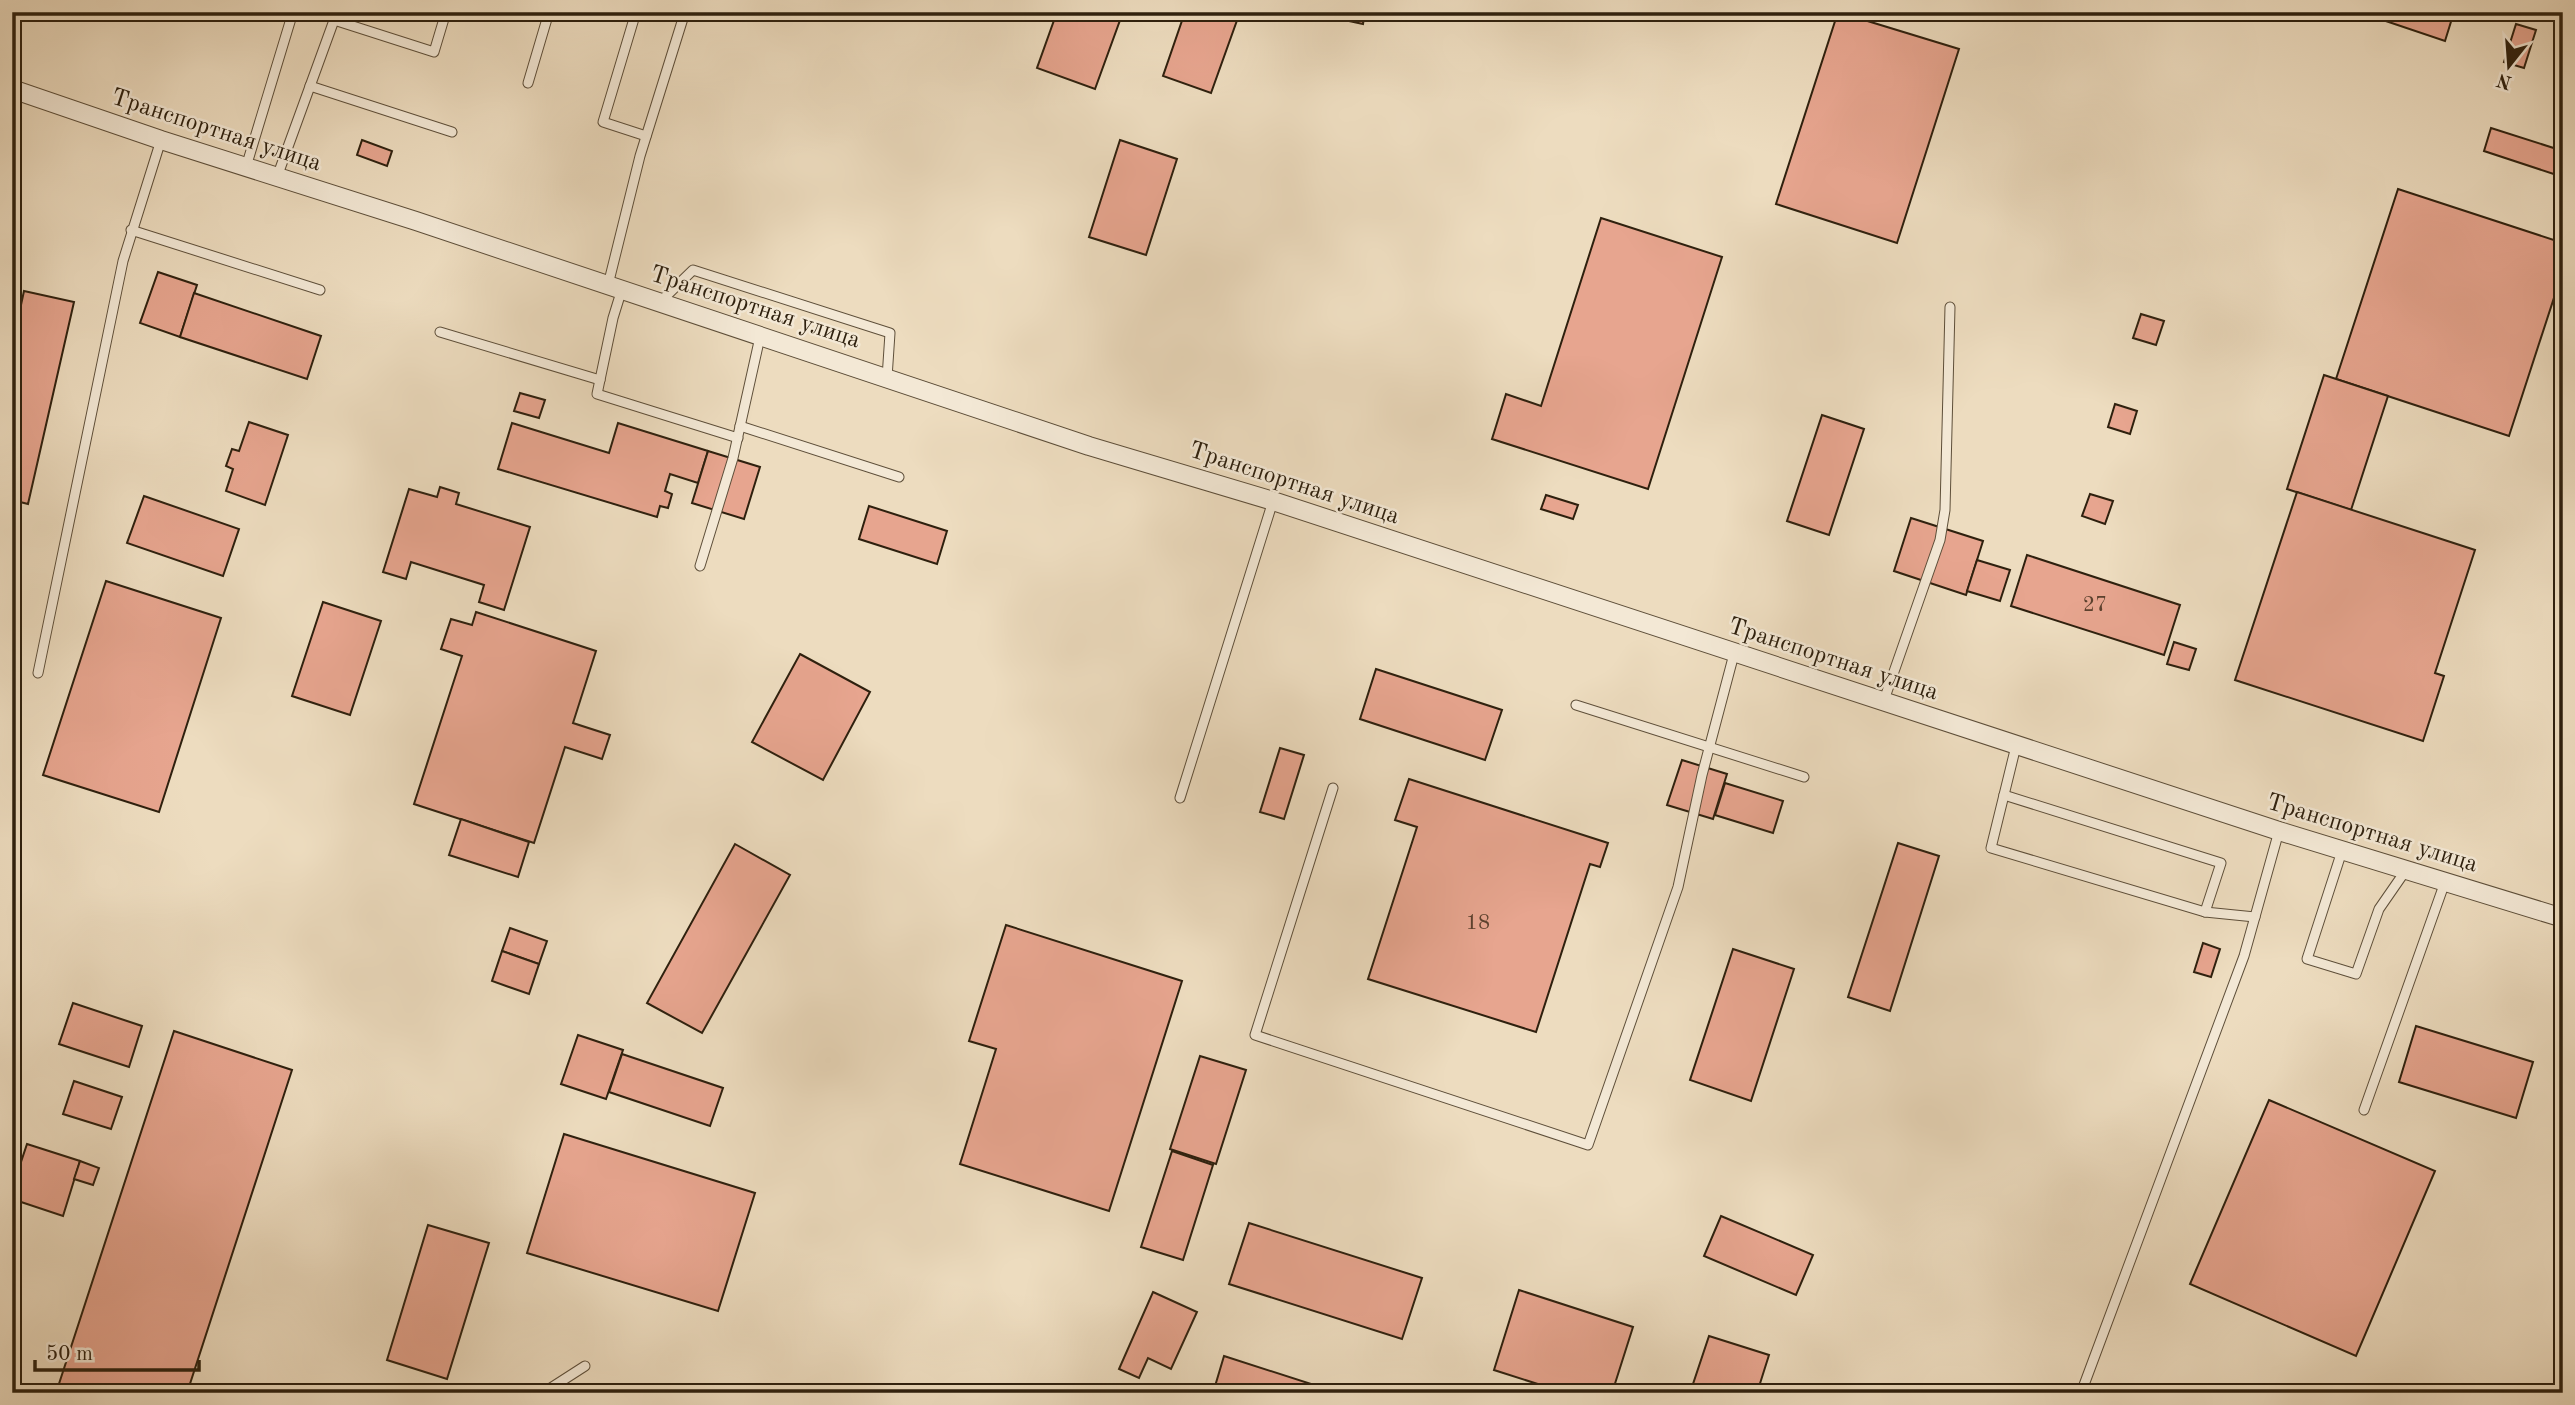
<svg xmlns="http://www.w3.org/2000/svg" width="2575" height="1405" viewBox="0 0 2575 1405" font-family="'Old Standard TT',serif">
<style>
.building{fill:#e7a58f;stroke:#2e200e;stroke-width:2}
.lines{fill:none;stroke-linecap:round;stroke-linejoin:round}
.service-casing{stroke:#5e4f3a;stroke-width:11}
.minor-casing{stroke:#5e4f3a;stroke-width:20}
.service{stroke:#f3e8d5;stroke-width:9}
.minor{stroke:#f3e8d5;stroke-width:18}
.labels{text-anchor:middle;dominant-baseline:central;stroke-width:5;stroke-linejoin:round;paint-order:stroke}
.number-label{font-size:21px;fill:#5c412e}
.street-label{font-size:24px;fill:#2e200e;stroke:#f3e8d5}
</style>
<rect width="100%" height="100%" fill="#eddcbf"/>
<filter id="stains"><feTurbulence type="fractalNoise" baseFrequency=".00286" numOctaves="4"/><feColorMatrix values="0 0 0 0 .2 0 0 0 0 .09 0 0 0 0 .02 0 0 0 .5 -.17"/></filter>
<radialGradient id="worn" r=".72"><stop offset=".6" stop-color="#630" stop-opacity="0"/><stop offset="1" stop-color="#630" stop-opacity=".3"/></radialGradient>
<g class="building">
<polygon points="1057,12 1123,12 1095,89 1037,68"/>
<polygon points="1185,12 1240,12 1211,93 1163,76"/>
<polygon points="1321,12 1365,12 1363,24 1321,15"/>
<polygon points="1838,12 1959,49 1897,243 1776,204"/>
<polygon points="2359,12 2454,12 2445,41"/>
<polygon points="2516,24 2536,30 2524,68 2504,62"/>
<polygon points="2491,128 2563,151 2563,177 2484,151"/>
<polygon points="362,140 392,151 387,166 357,155"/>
<polygon points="1120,140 1177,159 1146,255 1089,237"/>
<polygon points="2398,189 2563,243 2563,270 2509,436 2336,379"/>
<polygon points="1601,218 1722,257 1648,489 1492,439 1506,394 1541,406"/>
<polygon points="158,272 197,285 180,337 140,323"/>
<polygon points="24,291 74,302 28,504 12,500 12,328 16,328"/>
<polygon points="194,293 321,336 307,379 180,337"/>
<polygon points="2141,314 2164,321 2156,345 2133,338"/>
<polygon points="2324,375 2388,396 2351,510 2287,489"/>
<polygon points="520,393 545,400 539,418 514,411"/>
<polygon points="2115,404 2137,411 2130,434 2108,427"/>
<polygon points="1822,415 1864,429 1829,535 1787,521"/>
<polygon points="249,422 288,435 265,505 226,491 233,469 226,466 232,449 239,451"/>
<polygon points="512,423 609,453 618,423 708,451 698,483 670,474 665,491 672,494 668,508 660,506 657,517 498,469"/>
<polygon points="708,451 760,467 744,519 692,503"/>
<polygon points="440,487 459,493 456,504 530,527 504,610 479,602 484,585 411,562 406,579 383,572 409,489 437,497"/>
<polygon points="2297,492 2475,550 2435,673 2444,676 2423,741 2235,680"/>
<polygon points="2090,494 2113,501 2105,524 2082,516"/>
<polygon points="1546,495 1578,505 1573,519 1541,509"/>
<polygon points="144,496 239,529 223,576 127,543"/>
<polygon points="869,506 947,531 937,564 859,539"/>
<polygon points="1911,518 1983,541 1966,595 1894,571"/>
<polygon points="2027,555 2180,605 2164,655 2011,606"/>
<polygon points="1977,560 2010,570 2000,601 1967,591"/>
<polygon points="106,581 221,618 159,812 43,775"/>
<polygon points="323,602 381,621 350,715 292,696"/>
<polygon points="476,612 596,651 573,723 610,735 602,759 565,747 534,843 414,804 462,656 441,649 451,619 472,625"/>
<polygon points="2174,642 2196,649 2189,670 2167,664"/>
<polygon points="800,654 870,692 823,780 752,742"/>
<polygon points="1376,669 1502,710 1485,760 1360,719"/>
<polygon points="1280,748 1304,755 1284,819 1260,812"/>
<polygon points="1682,760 1727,774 1713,819 1667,805"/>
<polygon points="1409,779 1608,843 1600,867 1590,864 1536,1032 1368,979 1417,827 1395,820"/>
<polygon points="1725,783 1783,801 1773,833 1715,815"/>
<polygon points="461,819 529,842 518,877 449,855"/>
<polygon points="1898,843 1939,856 1890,1011 1848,997"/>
<polygon points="735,844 790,875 702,1033 647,1003"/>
<polygon points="1006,925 1182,981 1109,1211 960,1164 996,1049 969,1041"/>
<polygon points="510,928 547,941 539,964 502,951"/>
<polygon points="2203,943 2220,949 2211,977 2194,972"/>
<polygon points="1733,949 1794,969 1751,1101 1690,1080"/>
<polygon points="502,951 539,964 529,994 492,981"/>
<polygon points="73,1003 142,1026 129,1067 59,1044"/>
<polygon points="2416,1026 2533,1062 2516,1118 2399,1082"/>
<polygon points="174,1031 292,1070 187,1393 56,1393"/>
<polygon points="578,1035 623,1050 606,1099 561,1084"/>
<polygon points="622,1054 723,1088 710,1126 609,1092"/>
<polygon points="1200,1056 1246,1070 1216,1164 1170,1149"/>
<polygon points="74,1081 122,1097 111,1129 63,1114"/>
<polygon points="2269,1100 2435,1171 2356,1356 2190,1284"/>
<polygon points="564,1134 755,1193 718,1311 527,1253"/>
<polygon points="27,1144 80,1161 63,1216 12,1199 12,1189"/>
<polygon points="1172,1151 1213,1165 1183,1260 1141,1247"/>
<polygon points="80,1161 99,1168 93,1185 74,1179"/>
<polygon points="1721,1216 1813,1255 1796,1295 1704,1256"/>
<polygon points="1249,1223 1422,1278 1402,1339 1229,1284"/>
<polygon points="428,1225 489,1243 447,1379 387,1360"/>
<polygon points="1519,1290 1633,1327 1612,1393 1566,1393 1494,1370"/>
<polygon points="1153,1292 1197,1312 1171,1369 1148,1358 1139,1378 1119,1369"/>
<polygon points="1709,1336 1769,1355 1757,1393 1690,1393"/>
<polygon points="1224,1356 1339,1393 1213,1393"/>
</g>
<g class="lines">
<defs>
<g id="service">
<polyline points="636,12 603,122 646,136"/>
<polyline points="334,20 434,52 446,12"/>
<polyline points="528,83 549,12"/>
<polyline points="310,86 452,132"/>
<polyline points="246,167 293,12"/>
<polyline points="277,177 337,12"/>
<polyline points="131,230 320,290"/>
<polyline points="608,285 640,156 685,12"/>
<polyline points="622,289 613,318 597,394 738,438"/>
<polyline points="660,302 693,270 890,333 887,378"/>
<polyline points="440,332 600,380"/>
<polyline points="740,426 899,477"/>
<polyline points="700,566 733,458 760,337"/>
<polyline points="38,673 123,261 161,140"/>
<polyline points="1883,703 1940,540 1945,510 1950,307"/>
<polyline points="1576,705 1804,777"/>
<polyline points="2016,746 1991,848 2205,912 2255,917"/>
<polyline points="1333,788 1255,1035 1588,1145 1678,887 1702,775 1734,654"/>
<polyline points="2004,795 2221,863 2205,912"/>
<polyline points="1180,798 1273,501"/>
<polyline points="2342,851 2307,959 2356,974 2379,909 2406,870"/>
<polyline points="2364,1110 2445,882"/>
<polyline points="543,1393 585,1366"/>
<polyline points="2081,1393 2244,956 2279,831"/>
</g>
<polyline id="minor" points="12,89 161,140 416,221 1089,446 1273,501 2279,831 2563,918"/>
</defs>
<use href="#service" class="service-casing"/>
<use href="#minor" class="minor-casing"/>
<use href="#service" class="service"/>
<use href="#minor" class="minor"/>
</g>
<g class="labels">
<g class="number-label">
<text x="2095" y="605">27</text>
<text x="1478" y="923">18</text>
</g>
<g class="street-label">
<text transform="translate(216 131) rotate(18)">Транспортная улица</text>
<text transform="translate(755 308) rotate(18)">Транспортная улица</text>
<text transform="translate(1294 484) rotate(18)">Транспортная улица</text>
<text transform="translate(1833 660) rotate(18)">Транспортная улица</text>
<text transform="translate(2372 834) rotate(17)">Транспортная улица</text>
</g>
</g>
<rect width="2575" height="1405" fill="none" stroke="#eddcbf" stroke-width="42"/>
<rect x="14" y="14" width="2547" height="1377" fill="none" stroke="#2e200e" stroke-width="3.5"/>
<rect x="21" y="21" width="2533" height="1363" fill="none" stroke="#2e200e" stroke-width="2"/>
<g transform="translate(2509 66) rotate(197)" stroke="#f3e8d5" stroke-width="5" paint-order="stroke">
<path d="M0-5L12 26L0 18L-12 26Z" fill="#2e200e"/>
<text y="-10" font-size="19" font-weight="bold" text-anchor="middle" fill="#2e200e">N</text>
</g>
<path d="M35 1360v10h164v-10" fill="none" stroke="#2e200e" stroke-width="3.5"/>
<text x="46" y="1360" font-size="21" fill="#2e200e" stroke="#f3e8d5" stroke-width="5" paint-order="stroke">50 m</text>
<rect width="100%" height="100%" filter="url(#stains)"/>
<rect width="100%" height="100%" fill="url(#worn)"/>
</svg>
